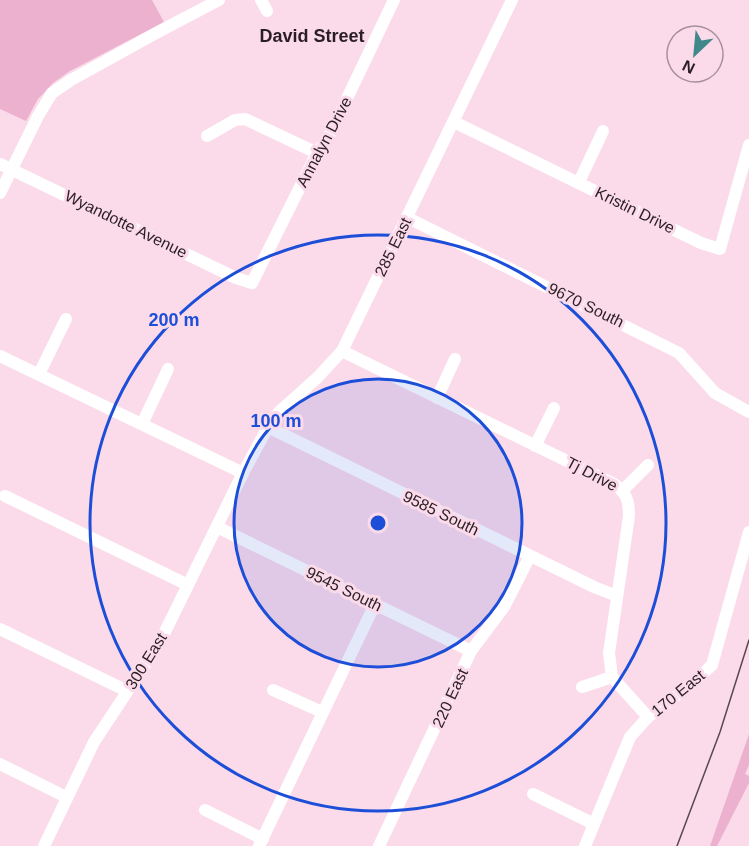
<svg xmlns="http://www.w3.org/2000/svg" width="749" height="846" viewBox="0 0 749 846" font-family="Arial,sans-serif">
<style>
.green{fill:#ebb1ce}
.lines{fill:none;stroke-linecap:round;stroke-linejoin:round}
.street{stroke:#fff;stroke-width:12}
.tram{stroke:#594850;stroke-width:1.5}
.ring{fill:none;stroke:#1d4ed8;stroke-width:3}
.labels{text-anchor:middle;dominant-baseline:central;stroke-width:6;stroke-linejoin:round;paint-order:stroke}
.street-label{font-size:16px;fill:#2a1e24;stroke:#fbdbea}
.neighbourhood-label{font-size:18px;font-weight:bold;fill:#2a1e24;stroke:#fbdbea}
.centre{fill:#1d4ed8;stroke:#fbdbea;stroke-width:3}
.ring-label{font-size:18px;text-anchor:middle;font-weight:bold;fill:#1d4ed8;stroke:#fbdbea;stroke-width:6;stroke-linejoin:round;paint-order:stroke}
</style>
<rect width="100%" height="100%" fill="#fbdbea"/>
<g class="green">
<polygon points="0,0 152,0 164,22 70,71 53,83 38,99 26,121 0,109"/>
<polygon points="749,734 749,765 745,774 749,776 749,783 717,846 710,846"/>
</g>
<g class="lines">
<g class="street">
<polyline points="261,0 267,11"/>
<polyline points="454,122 701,243 720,249 749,145"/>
<polyline points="207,136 235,120 245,119 317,153"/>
<polyline points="0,164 236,278 252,283 317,153 330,134 394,0"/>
<polyline points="579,182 603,131"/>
<polyline points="0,193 38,116 52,93 71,80 158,32 219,0"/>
<polyline points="408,218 679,353 715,393 749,412"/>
<path d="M342 351 614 484C627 493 629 501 629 516L609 653 612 677 648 717"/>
<polyline points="0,356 243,473"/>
<polyline points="39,374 66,319"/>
<polyline points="437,398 455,359"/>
<polyline points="142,424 168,369"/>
<polyline points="268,427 594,587 617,596"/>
<polyline points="535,446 554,408"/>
<polyline points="623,490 648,465"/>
<polyline points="5,496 188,585"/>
<polyline points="217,527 471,651"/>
<polyline points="0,629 127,691"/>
<polyline points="582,687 612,677"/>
<polyline points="273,690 322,712"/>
<polyline points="0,764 66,797"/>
<polyline points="533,794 594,824"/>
<polyline points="205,810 263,839"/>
<polyline points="44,846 94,742 160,642 243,473 268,427 279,412 317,378 342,351 512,0"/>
<polyline points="259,846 375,604"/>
<polyline points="379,846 471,651 504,607 530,556"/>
<polyline points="585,846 630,737 648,717 692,684 712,665 749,532"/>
</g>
<polyline class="tram" points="677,846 720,732 749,640"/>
</g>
<circle cx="378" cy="523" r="144" fill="#1d4ed8" fill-opacity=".12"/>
<g class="ring">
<circle cx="378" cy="523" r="144"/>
<circle cx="378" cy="523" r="288"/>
</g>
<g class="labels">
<g class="street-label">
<text transform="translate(324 142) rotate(-62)">Annalyn Drive</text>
<text transform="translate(635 210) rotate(26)">Kristin Drive</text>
<text transform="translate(126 224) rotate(26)">Wyandotte Avenue</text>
<text transform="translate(393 247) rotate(-64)">285 East</text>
<text transform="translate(586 305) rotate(26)">9670 South</text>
<text transform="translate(592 474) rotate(28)">Tj Drive</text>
<text transform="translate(441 513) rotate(26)">9585 South</text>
<text transform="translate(344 589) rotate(26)">9545 South</text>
<text transform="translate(146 661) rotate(-58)">300 East</text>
<text transform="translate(678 693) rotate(-39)">170 East</text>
<text transform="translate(450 698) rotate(-65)">220 East</text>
</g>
<g class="neighbourhood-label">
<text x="312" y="36">David Street</text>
</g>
</g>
<circle cx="378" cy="523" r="9" class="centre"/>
<g class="ring-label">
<text x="174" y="326">200 m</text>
<text x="276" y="427">100 m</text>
</g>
<g transform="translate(695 54) rotate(206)"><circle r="28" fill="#fbdbea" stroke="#a78f9b" stroke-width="1.5"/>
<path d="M0-4.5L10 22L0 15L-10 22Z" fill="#40888a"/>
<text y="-9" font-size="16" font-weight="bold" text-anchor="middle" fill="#2a1e24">N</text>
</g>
</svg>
